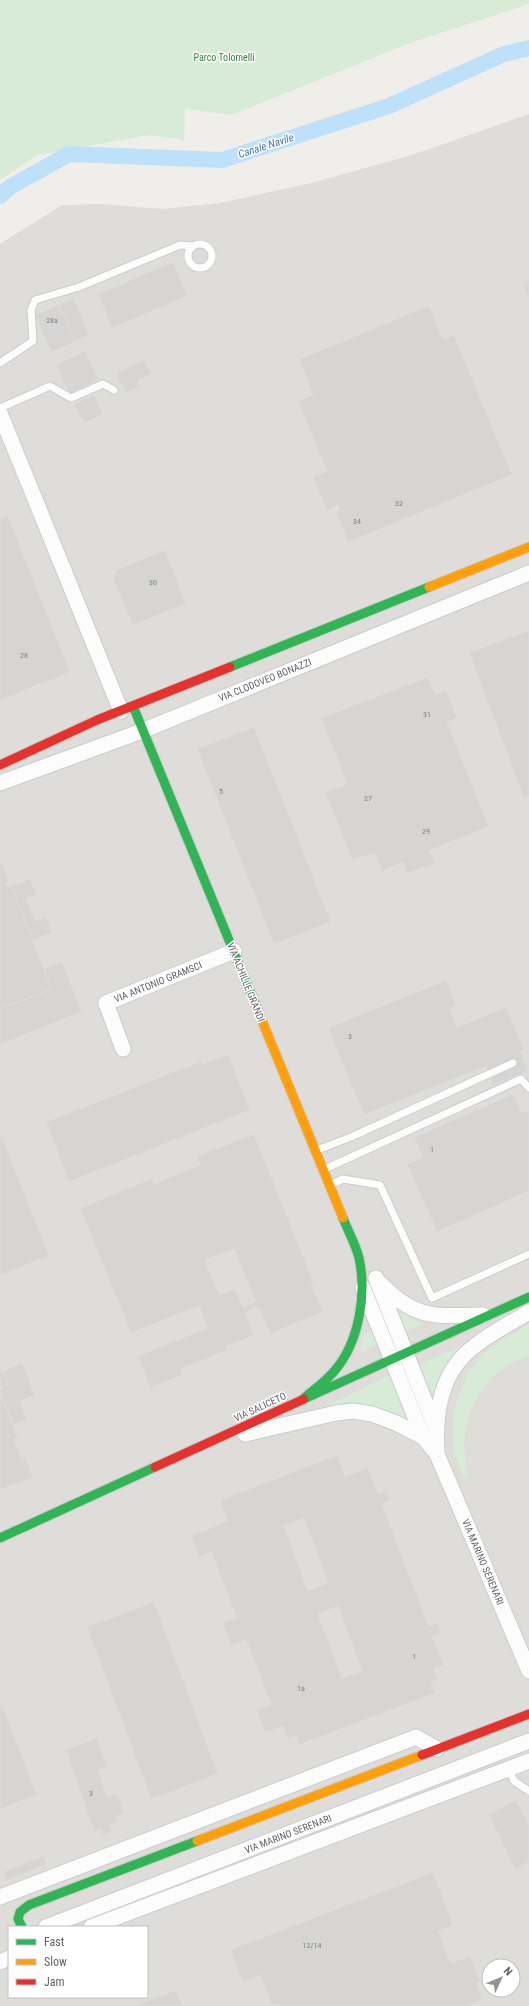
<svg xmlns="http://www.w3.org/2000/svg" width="529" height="2006" viewBox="0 0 529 2006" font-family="'Roboto Condensed',sans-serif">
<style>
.industrial{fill:#dfddda;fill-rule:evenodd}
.green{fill:#d8ebd6}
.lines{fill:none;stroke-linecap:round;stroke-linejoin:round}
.canal{stroke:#bfe0f9;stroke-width:16}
.building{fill:#d6d5d3;stroke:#deddd9;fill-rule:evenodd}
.lane-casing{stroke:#cbcccc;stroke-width:9}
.street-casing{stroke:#cbcccc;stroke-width:17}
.fast-casing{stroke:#cacacb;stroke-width:11}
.slow-casing{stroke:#cacacb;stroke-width:11}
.jam-casing{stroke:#cacacb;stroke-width:11}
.lane{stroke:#fdfcfc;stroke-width:7}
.street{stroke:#fdfcfc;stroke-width:15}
.fast{stroke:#30b455;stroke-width:9}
.slow{stroke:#ff9f0a;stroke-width:9}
.jam{stroke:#e5322d;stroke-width:9}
.labels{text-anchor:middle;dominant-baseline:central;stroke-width:3;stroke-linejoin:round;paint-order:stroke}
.number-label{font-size:8px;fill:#7e8184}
.park-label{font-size:10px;fill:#348238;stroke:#fff}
.street-label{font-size:10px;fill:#5f6368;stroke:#fff}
.water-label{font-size:11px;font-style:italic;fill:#4174aa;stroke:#fff}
</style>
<rect width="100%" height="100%" fill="#efeeea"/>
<path class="industrial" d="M529 114V2006H0V244L62 205 99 204 163 209 220 203 311 183 412 155ZM9 1927H147V1997H9ZM489 1966H513V1990H489Z"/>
<g class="green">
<polygon points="0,0 529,0 529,4 410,43 232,115 185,109 184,140 150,135 37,155 0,180"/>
<polygon points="396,1310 423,1324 405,1332"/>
<path d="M529 1324V1356C516 1361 502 1367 492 1378 467 1404 459 1441 468 1476L464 1478 453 1451V1412L468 1372 490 1348Z"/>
<polygon points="373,1331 378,1344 360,1352 364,1333"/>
<polygon points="462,1346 452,1358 437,1392 433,1394 429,1393 418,1365"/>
<path d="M390 1375 409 1422C375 1404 361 1401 322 1408Z"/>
</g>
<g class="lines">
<polyline class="canal" points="0,196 10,187 69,154 222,160 389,106 504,54 529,48"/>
</g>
<g class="building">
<polygon points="173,262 187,296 112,328 98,294"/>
<polygon points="529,282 529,298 523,285"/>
<polygon points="74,299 89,335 75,342 59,305"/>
<polygon points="59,305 75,342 51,352 35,315"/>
<polygon points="429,306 443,339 454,335 512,475 348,542 336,512 340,510 338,505 327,510 313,477 327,471 298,401 313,395 299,359"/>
<polygon points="85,351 99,380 70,394 56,365"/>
<polygon points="144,360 152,374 138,381 140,386 126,393 116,374"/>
<polygon points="94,395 103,414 84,423 74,404"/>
<polygon points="8,516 70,672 0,700 0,519"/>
<polygon points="165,550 186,604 133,625 113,579 116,570"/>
<polygon points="529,630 529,796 524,798 469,653"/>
<polygon points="428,677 435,695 446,691 457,718 447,722 489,827 429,850 435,863 407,874 403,862 382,871 375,854 352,859 325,792 347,784 321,718"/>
<polygon points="254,727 331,922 274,944 197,749"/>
<polygon points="0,858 9,881 5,882 8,888 11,886 52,989 0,1009"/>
<polygon points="30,879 36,895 26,899 35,921 46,917 52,933 33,940 11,886"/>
<polygon points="62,962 82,1012 0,1044 0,1009 52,989 44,969"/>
<polygon points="446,980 456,1004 449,1008 457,1027 506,1007 524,1050 520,1052 528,1071 493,1085 486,1066 364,1115 328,1028"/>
<polygon points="228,1054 250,1110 69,1182 46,1122 202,1061 203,1064"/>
<polygon points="513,1094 522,1113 529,1110 529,1191 437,1232 407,1164 423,1157 414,1137"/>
<polygon points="0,1132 49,1256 1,1275 0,1271"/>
<path d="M254 1134 314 1283 311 1284 323 1312 270 1334 259 1307 245 1313 254 1335 226 1347 227 1350 180 1369 182 1375 150 1388 138 1356 207 1328 199 1306 131 1333 80 1208 151 1179 154 1184 200 1165 197 1156ZM234 1249 256 1302 243 1307 235 1289 219 1295 205 1260Z"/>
<polygon points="0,1363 8,1385 0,1388"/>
<polygon points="22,1363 35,1395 20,1401 27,1419 13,1425 0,1393 0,1388 8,1385 3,1371"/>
<polygon points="0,1393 18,1438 14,1439 22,1461 26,1459 33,1477 0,1490"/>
<path d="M337 1455 345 1476 368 1468 378 1494 387 1491 390 1500 382 1504 429 1627 437 1623 441 1632 432 1636 444 1665 434 1669 438 1680 431 1682 435 1693 299 1745 296 1736 288 1739 283 1726 265 1733 257 1710 271 1704 246 1640 231 1645 222 1623 237 1618 211 1552 199 1557 191 1536 228 1521 220 1500ZM304 1518 328 1583 308 1591 284 1526ZM338 1606 362 1671 342 1678 318 1614Z"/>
<polygon points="154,1602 218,1774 151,1799 87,1627"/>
<polygon points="0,1700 37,1795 0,1809"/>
<polygon points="97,1738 107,1767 98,1770 107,1796 117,1793 124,1814 116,1816 118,1822 109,1825 112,1832 102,1835 100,1829 94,1831 66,1750"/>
<polygon points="516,1800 529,1824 529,1862 515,1869 489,1815"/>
<polygon points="43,1856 47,1864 7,1880 3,1872"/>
<polygon points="433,1872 453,1925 438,1931 451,1963 470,1956 480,1981 476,1982 482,1999 467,2006 272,2006 260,1975 243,1982 230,1950"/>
<polygon points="176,1990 182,2006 134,2006"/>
</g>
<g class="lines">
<defs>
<g id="lane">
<circle cx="200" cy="256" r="12"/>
<polyline points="0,363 33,341 31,310 35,300 79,287 180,245 192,246"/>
<polyline points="0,408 50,386 71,398 103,384 114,390"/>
<polyline points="317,1150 351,1137 513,1063"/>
<polyline points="325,1169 521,1079 529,1088"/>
<polyline points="332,1184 343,1179 380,1185 432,1298 529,1254"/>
<polyline points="509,1769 514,1781 529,1791"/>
</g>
<g id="street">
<polyline points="0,413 121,711"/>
<polyline points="0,783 142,731 529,573"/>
<polyline points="123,1049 106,1003 234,951"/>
<polyline points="376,1278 436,1429"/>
<path d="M381 1284C415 1320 437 1316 483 1315"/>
<polyline points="363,1288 423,1437"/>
<polyline points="245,1434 336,1413 353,1411 372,1414 396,1423 423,1437 437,1454 529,1671"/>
<path d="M437 1454C435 1423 438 1386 459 1361 475 1341 508 1325 529 1312"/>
<polyline points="0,1897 416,1737 437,1749"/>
<polyline points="46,1927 529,1741"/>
<polyline points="91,1927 529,1761"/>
<polyline points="0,1962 9,1958"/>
</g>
<g id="fast">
<polyline points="230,667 429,587"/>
<polyline points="133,706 256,1006"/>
<polyline points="304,1399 529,1297"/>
<path d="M302 1400C313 1390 327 1381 336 1369 359 1341 367 1294 359 1258 356 1245 348 1231 343 1218"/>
<polyline points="0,1538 155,1467"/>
<polyline points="22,1927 18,1919 20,1912 29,1905 197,1841"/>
</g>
<g id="slow">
<polyline points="429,587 529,547"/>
<polyline points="256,1006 343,1218"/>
<polyline points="197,1841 422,1755"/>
</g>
<g id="jam">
<polyline points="0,765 97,720 230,667"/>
<polyline points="155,1467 304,1399"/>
<polyline points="422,1755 529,1714"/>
</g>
</defs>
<use href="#lane" class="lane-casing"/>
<use href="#street" class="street-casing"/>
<use href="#fast" class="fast-casing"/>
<use href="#slow" class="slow-casing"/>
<use href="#jam" class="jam-casing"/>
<use href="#lane" class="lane"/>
<use href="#street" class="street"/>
<use href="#fast" class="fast"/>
<use href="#slow" class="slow"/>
<use href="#jam" class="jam"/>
</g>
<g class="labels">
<g class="number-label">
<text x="52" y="320">28a</text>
<text x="399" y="503">32</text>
<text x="357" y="521">34</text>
<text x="153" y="582">30</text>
<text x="24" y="655">28</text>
<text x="427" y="714">31</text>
<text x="221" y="791">5</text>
<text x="368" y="798">27</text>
<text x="426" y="831">29</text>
<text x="350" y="1036">3</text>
<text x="432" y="1149">1</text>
<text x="414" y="1656">1</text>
<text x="301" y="1688">1a</text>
<text x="91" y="1793">3</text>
<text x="312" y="1945">12/14</text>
</g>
<g class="park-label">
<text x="224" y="57">Parco Tolomelli</text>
</g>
<g class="street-label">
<text transform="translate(265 680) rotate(-22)">VIA CLODOVEO BONAZZI</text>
<text transform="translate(158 982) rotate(-22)">VIA ANTONIO GRAMSCI</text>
<text transform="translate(246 982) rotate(68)">VIA ACHILLE GRANDI</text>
<text transform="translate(260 1407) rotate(-25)">VIA SALICETO</text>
<text transform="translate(483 1562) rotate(67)">VIA MARINO SERENARI</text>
<text transform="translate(288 1834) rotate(-21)">VIA MARINO SERENARI</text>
</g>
<g class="water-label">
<text transform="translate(266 146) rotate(-18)">Canale Navile</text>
</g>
</g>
<rect x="8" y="1926" width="140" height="72" fill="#ffffff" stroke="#bfc1c3"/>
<rect x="16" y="1939" width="20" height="6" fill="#30b455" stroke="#bfc1c3"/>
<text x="44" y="1946" font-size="12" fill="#5f6368">Fast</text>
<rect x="16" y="1959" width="20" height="6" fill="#ff9f0a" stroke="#bfc1c3"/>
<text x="44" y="1966" font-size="12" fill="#5f6368">Slow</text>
<rect x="16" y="1979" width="20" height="6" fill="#e5322d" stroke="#bfc1c3"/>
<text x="44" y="1986" font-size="12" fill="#5f6368">Jam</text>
<g transform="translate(501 1978) rotate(46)"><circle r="19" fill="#ffffff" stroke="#bfc1c3"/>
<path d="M0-3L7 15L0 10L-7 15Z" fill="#919496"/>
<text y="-6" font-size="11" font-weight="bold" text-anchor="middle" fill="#5f6368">N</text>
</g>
</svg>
